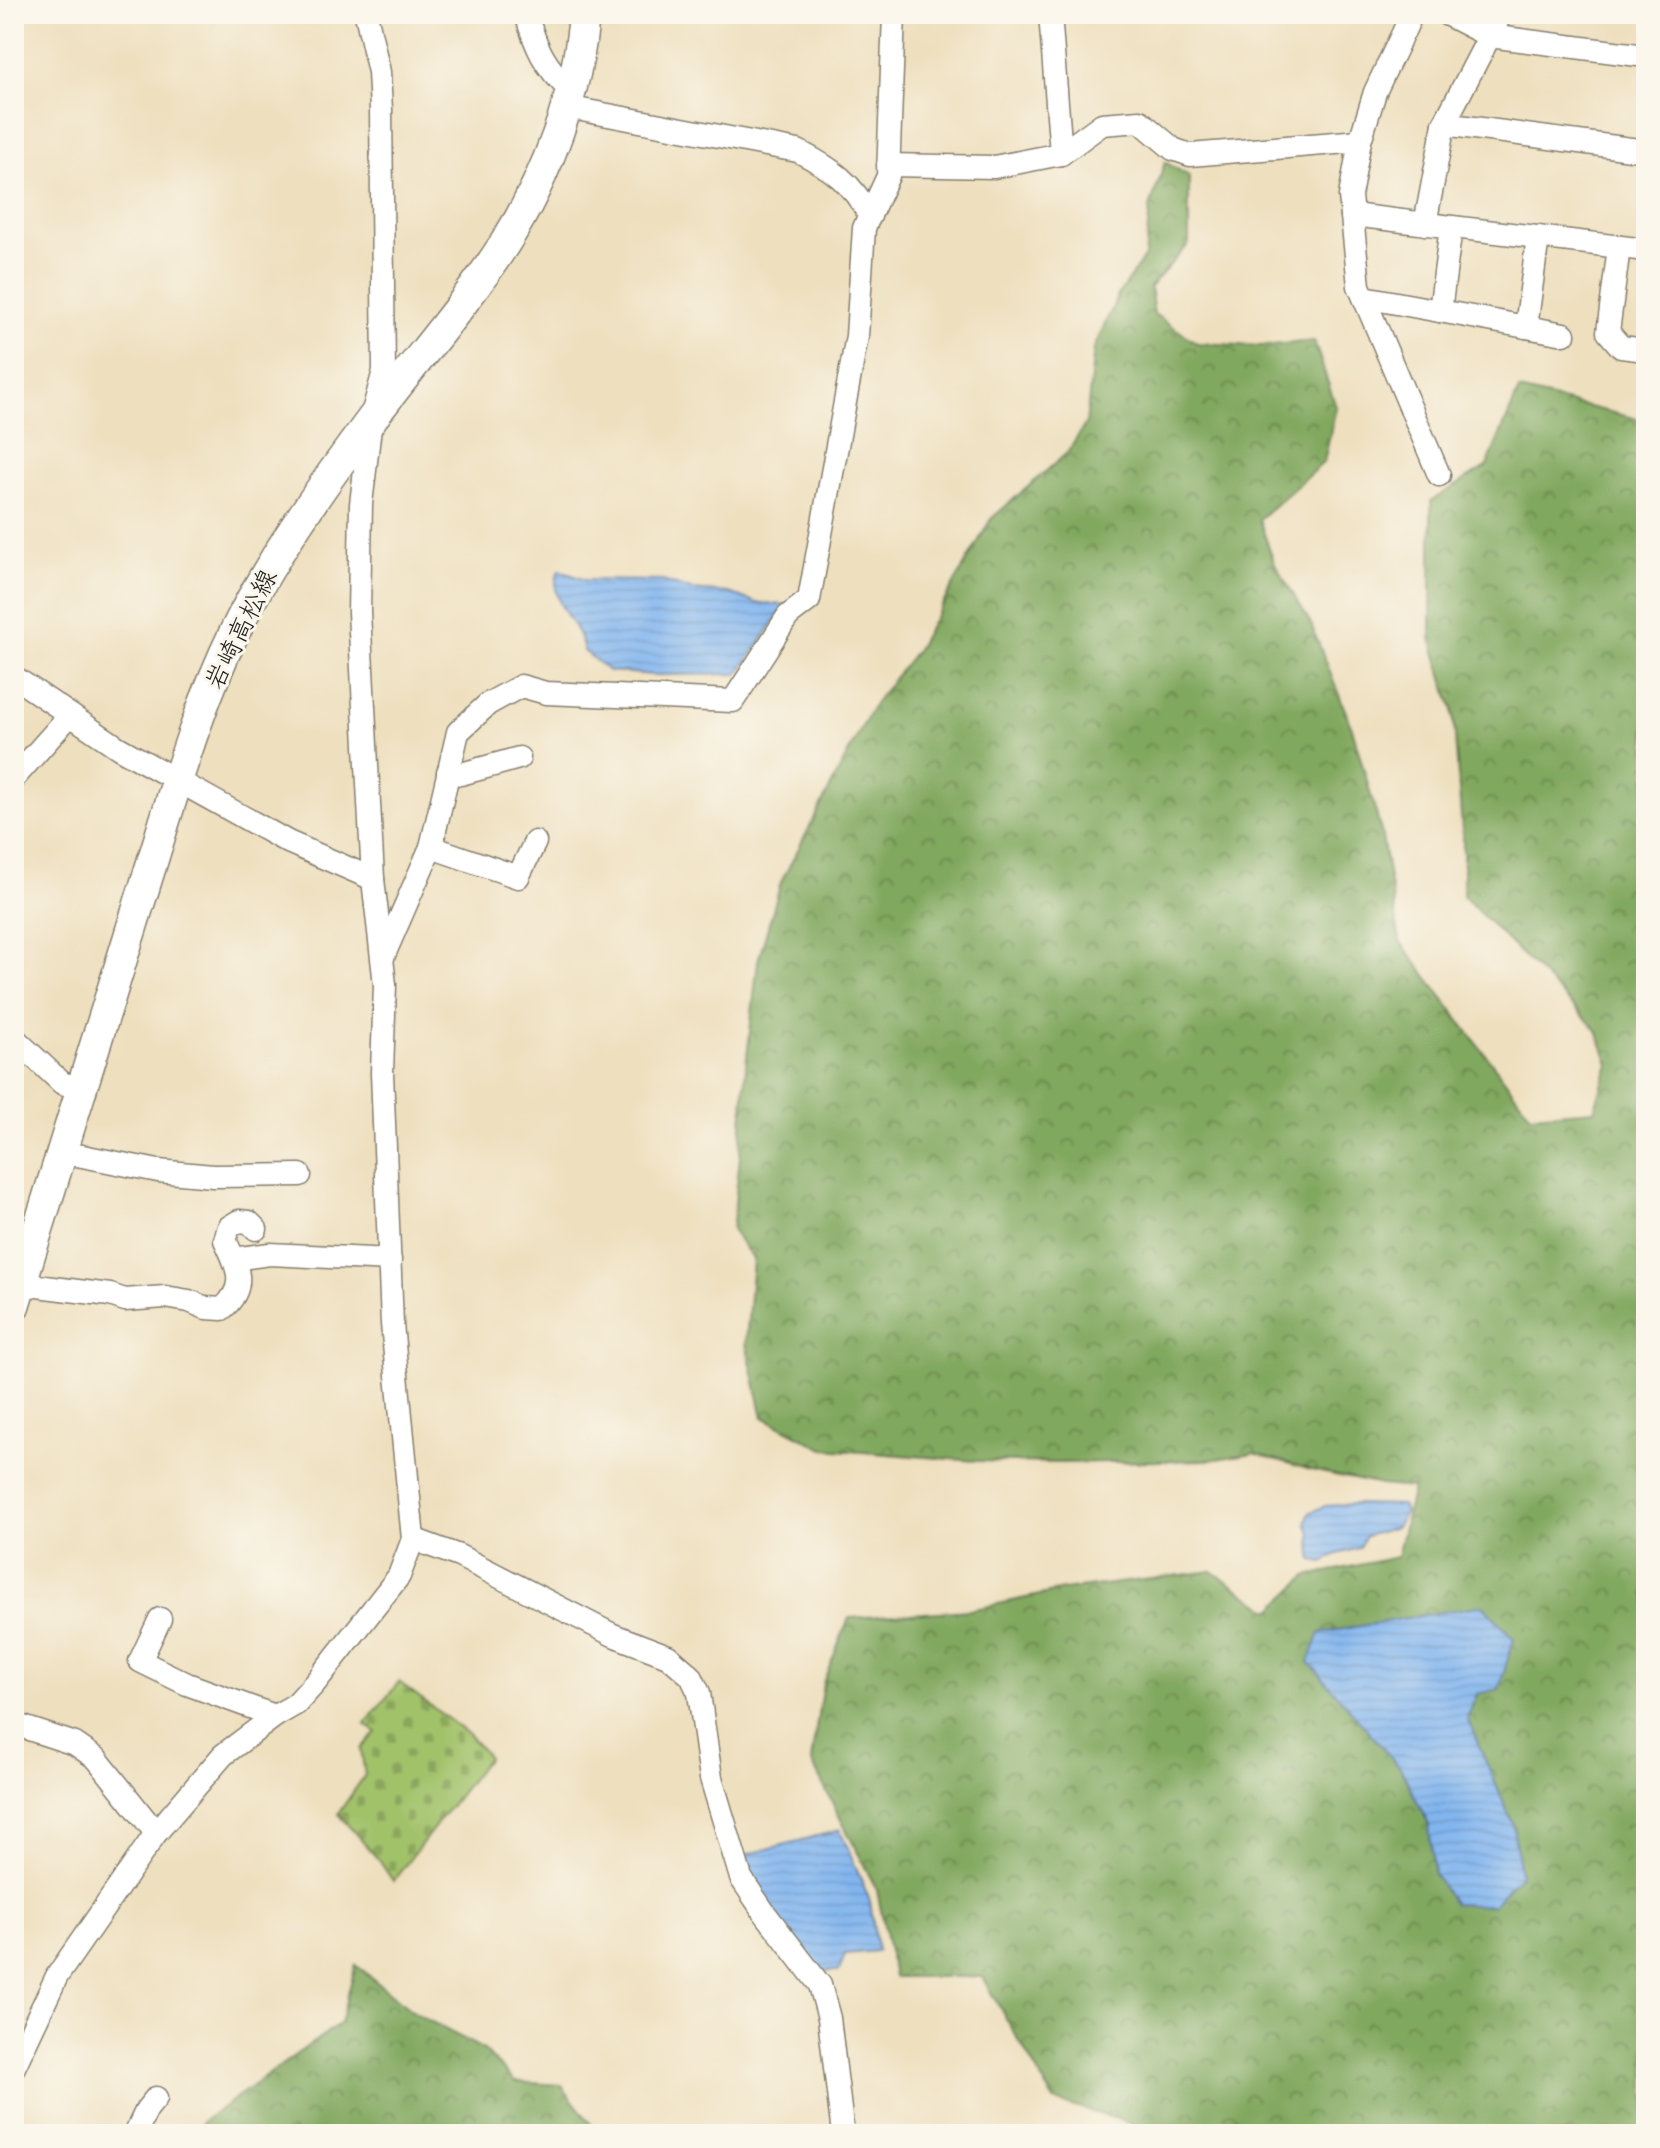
<svg xmlns="http://www.w3.org/2000/svg" width="1660" height="2148" viewBox="0 0 1660 2148" font-family="'Patrick Hand','Klee One',sans-serif">
<style>
.forest{fill:url(#forest-crowns);stroke:#4e623d;stroke-width:2;fill-rule:evenodd}
.cemetery{fill:url(#cemetery-stones);stroke:#5f6f43;stroke-width:2}
.water{fill:url(#water-rules);stroke:#4f6886;stroke-width:2}
.lines{fill:none;stroke-linecap:round;stroke-linejoin:round}
.street-casing{stroke:#857e6d;stroke-width:25}
.secondary-casing{stroke:#857e6d;stroke-width:33}
.street{stroke:#fff;stroke-width:22}
.secondary{stroke:#fff;stroke-width:30}
.labels{text-anchor:middle;dominant-baseline:central;stroke-width:6;stroke-linejoin:round;paint-order:stroke}
.street-label{font-size:26px;fill:#1c1c1c;stroke:#fbf7ec}
</style>
<defs>
<pattern id="forest-crowns" width="20" height="18" patternUnits="userSpaceOnUse" patternTransform="scale(2)"><rect width="20" height="18" fill="#81a85e"/><path d="M2 6a3 3 0 1 1 6 0M12 15a3 3 0 1 1 6 0" fill="none" stroke="#69884d"/></pattern>
<pattern id="cemetery-stones" width="16" height="16" patternUnits="userSpaceOnUse" patternTransform="scale(2)"><rect width="16" height="16" fill="#a2c26a"/><path d="M2 7V4a2 2 0 0 1 4 0v3zM10 15v-3a2 2 0 0 1 4 0v3z" fill="#8ba65b"/></pattern>
<pattern id="water-rules" width="6" height="5" patternUnits="userSpaceOnUse" patternTransform="scale(2)"><rect width="6" height="5" fill="#82b5ef"/><path d="M0 2.5h6" fill="none" stroke="#709bcc"/></pattern>
</defs>
<rect width="100%" height="100%" fill="#fbf7ec"/>
<filter id="ink" filterUnits="userSpaceOnUse"><feTurbulence type="fractalNoise" baseFrequency=".0125" numOctaves="2"/><feDisplacementMap in="SourceGraphic" scale="16" xChannelSelector="R" yChannelSelector="G"/><feConvolveMatrix kernelMatrix="1 2 1 2 8 2 1 2 1" color-interpolation-filters="sRGB"/></filter>
<filter id="wash" filterUnits="userSpaceOnUse"><feTurbulence type="fractalNoise" baseFrequency=".006" numOctaves="4" result="noise"/><feDisplacementMap in="SourceGraphic" scale="32" xChannelSelector="R" yChannelSelector="G"/><feGaussianBlur stdDeviation="1.8" result="paint"/><feColorMatrix in="noise" values="0 0 0 0 0 0 0 0 0 0 0 0 0 0 0 0 0 1.4 0 .05"/><feComposite in="paint" operator="in"/></filter>
<g filter="url(#wash)">
<rect width="100%" height="100%" fill="#eedfbe"/>
<g class="forest">
<path d="M1165 162 1189 176V244L1150 287 1154 314 1197 343 1261 346 1314 341 1336 407 1324 462 1259 519 1274 562 1311 624 1352 728 1381 831 1400 941 1531 1115 1594 1110 1609 1064 1597 1030 1463 896V843L1453 710 1431 639V501L1487 466 1519 390 1638 419 1646 415V2134H1142L1134 2124 1054 2101 982 1977H894L877 1890 811 1761 823 1683 849 1618 970 1610 1063 1590 1212 1571 1271 1611 1307 1576 1397 1557 1413 1488 1381 1485 1311 1470 1254 1453 1210 1460 1059 1463 976 1461 824 1449 763 1417 746 1343 753 1259 732 1230 740 1156 746 1065 758 961 781 882 875 702 917 649 991 519 1068 452 1086 423 1094 348 1119 293 1145 256 1150 207ZM1514 1639 1477 1694 1467 1719 1513 1824 1434 1875 1429 1825 1401 1769Z"/>
<polygon points="356,1965 413,2012 484,2050 515,2082 561,2085 591,2124 595,2134 199,2134 202,2122 340,2023"/>
</g>
<polygon class="cemetery" points="399,1682 468,1734 488,1757 393,1881 379,1860 338,1814 365,1775 361,1749 376,1732 365,1724"/>
<g class="water">
<path d="M559 570 585 580 663 581 692 590 729 593 757 603 786 605 738 674 653 675 609 671 584 651C580 621 545 603 559 570Z"/>
<polygon points="1354,1504 1402,1505 1405,1512 1396,1527 1364,1537 1359,1548 1335,1555 1324,1562 1312,1560 1311,1533 1306,1524 1309,1513 1325,1506"/>
<polygon points="1483,1605 1514,1639 1499,1689 1477,1694 1467,1718 1513,1824 1520,1875 1492,1906 1454,1904 1434,1875 1429,1825 1401,1769 1309,1662 1320,1633"/>
<polygon points="840,1830 870,1901 877,1951 845,1954 839,1971 819,1971 750,1882 741,1856"/>
</g>
</g>
<g filter="url(#ink)">
<g class="lines">
<defs>
<g id="street">
<path d="M526 14C536 47 544 66 570 90"/>
<polyline points="1050,14 1061,154"/>
<polyline points="1412,14 1375,92 1360,141 1350,196 1359,286 1439,475"/>
<polyline points="1446,14 1489,36 1646,56"/>
<path d="M566 107 798 151C833 169 851 182 870 216"/>
<polyline points="1444,124 1646,151"/>
<polyline points="888,165 994,167 1061,154 1102,124 1140,121 1173,149 1190,155 1360,141"/>
<polyline points="1352,215 1646,250"/>
<polyline points="1425,224 1444,124 1501,14"/>
<polyline points="1619,247 1608,332 1621,347 1646,350"/>
<polyline points="1364,297 1564,334"/>
<polyline points="1440,311 1451,227"/>
<polyline points="1526,327 1538,237"/>
<polyline points="14,677 119,748 288,842 373,879"/>
<polyline points="448,772 461,774 519,758"/>
<polyline points="14,778 70,715"/>
<polyline points="431,847 518,877 535,842"/>
<polyline points="383,957 431,847 458,732 488,704 521,686 546,693 733,701 788,616 809,600 857,336 864,228 888,176 894,14"/>
<polyline points="14,1038 62,1083 82,1089"/>
<polyline points="62,1152 158,1171 213,1176 300,1175"/>
<polyline points="234,1259 270,1254 390,1260"/>
<path d="M14 1279 21 1284 110 1295 125 1300 165 1297 189 1301 206 1308 222 1309C248 1287 238 1267 225 1240L229 1227 239 1221 249 1222 256 1229"/>
<polyline points="413,1539 459,1556 613,1635 668,1656 691,1676 699,1693 711,1778 741,1878 764,1912 820,1985 829,2018 843,2134"/>
<polyline points="160,1619 140,1661 187,1684 275,1716"/>
<polyline points="14,1724 75,1744 97,1759 156,1833"/>
<polyline points="14,2067 57,1976 156,1833 223,1755 275,1716 296,1704 315,1683 399,1576 413,1539 392,1324 382,1073 385,985 373,879 359,612 361,504 371,419 384,371 381,110 379,72 366,14"/>
<polyline points="135,2134 147,2109 156,2098"/>
</g>
<path id="secondary" d="M14 1306C56 1171 98 1036 140 901 169 810 193 717 235 631 272 556 321 487 371 420 415 361 465 305 505 243 547 177 578 92 584 14"/>
</defs>
<use href="#street" class="street-casing"/>
<use href="#secondary" class="secondary-casing"/>
<use href="#street" class="street"/>
<use href="#secondary" class="secondary"/>
</g>
</g>
<g class="labels">
<g class="street-label">
<text transform="translate(240 629) rotate(-64)">岩崎高松線</text>
</g>
</g>
<rect width="1660" height="2148" fill="none" stroke="#fbf7ec" stroke-width="48"/>
</svg>
